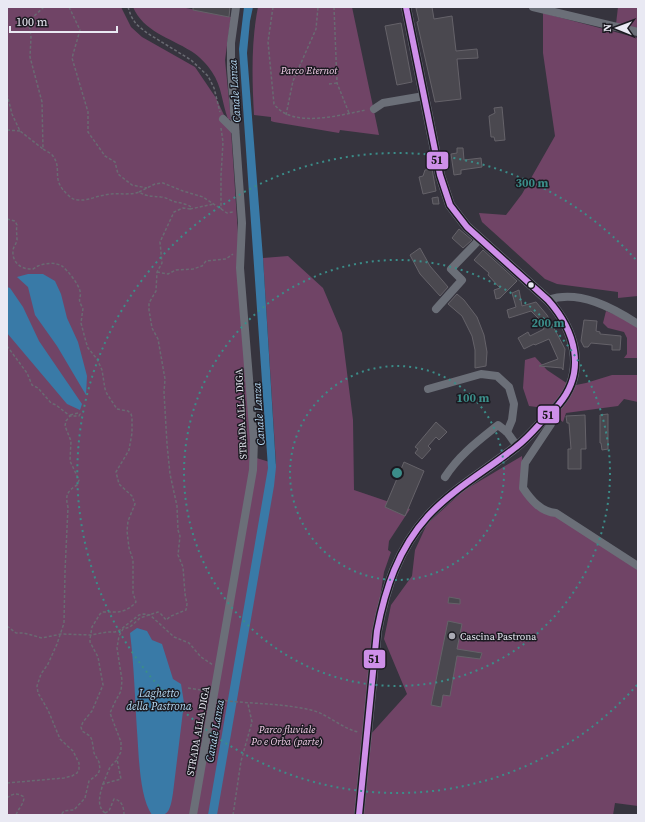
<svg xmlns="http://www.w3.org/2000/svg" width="645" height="822" viewBox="0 0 645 822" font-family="'Source Serif 4',serif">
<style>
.green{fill:#704466}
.water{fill:#397aa7}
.building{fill:#4a484f;stroke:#656269}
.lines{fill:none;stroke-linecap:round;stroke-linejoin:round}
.path{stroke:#696a72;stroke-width:1.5;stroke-dasharray:3 2;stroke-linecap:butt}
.minor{stroke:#6b6f78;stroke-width:8}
.major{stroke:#6c707b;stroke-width:10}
.bus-1-casing{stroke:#1b1a21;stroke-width:9}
.bus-1{stroke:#ce8fe9;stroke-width:6}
.ring{fill:none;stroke:#3b8d89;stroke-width:2;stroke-dasharray:2 4}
.bus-dot{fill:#e9e9f3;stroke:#1b1a21;stroke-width:1.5}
.poi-dot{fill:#aaaab4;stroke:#1b1a21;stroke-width:1.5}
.labels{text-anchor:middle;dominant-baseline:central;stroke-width:3;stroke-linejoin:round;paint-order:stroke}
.park-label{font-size:10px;font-style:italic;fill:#f5d0ea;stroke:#1b1a21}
.street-label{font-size:10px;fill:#e9e9f3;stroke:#1b1a21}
.poi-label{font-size:10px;fill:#e9e9f3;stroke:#1b1a21;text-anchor:start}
.water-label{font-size:11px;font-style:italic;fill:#b5d9f3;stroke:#1b1a21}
.centre{fill:#3b8d89;stroke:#1b1a21;stroke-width:2}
.ring-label{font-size:12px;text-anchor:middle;font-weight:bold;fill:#3b8d89;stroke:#1b1a21;stroke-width:3;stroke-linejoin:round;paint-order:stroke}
.line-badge{stroke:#1b1a21;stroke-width:1.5}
.pale-badge-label{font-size:11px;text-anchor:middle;font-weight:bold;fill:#111}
</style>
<rect width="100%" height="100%" fill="#36343e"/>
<g class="green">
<polygon points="7,7 121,7 131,27 142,37 195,67 216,98 231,130 253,457 276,464 263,258 288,256 323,288 342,333 353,420 354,490 410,509 389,541 388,550 391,552 384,572 380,598 357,815 7,815"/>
<path d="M133 7H181L231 17 225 60 231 120 228 119C222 104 222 86 212 72 207 64 199 56 191 51 170 38 143 31 133 7Z"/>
<path d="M258 7H352L379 135 340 130 339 133 274 122 271 121V117L254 115C252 79 251 42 258 7Z"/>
<polygon points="618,7 638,7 638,30 616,24"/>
<polygon points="543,13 638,38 638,296 618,298 618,292 557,284 545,279 482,222 479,213 506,215 522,194 555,136 543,53"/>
<polygon points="606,311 638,324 638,358 624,358 627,354 627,338 624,332 608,328 603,323"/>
<polygon points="535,357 547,370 571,386 586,383 612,375 638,375 638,402 624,399 618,406 566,413 563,422 544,408 529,406 523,388 525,360"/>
<polygon points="522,456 524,493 638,566 638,806 615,803 613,815 363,815 370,735 407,694 384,639 391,605 412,576 415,550 427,524 463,491"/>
</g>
<g class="water">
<polygon points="244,7 253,7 250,21 247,53 263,258 276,467 274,486 217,815 208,815 268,468 239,49"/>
<polygon points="28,274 43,274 55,281 61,294 67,318 78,342 87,376 86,395 57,346 35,315 28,287 17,277"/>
<polygon points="7,287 10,288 23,307 39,341 82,404 80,410 67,404 7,333"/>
<path d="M137 628 147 631 152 640 162 644 173 679 181 684 184 703 173 793C172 798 171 811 165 814 162 816 156 815 152 815 139 796 139 754 137 731 135 698 134 665 130 633Z"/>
</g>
<g class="building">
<polygon points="193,7 230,7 229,17 193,10"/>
<polygon points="422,7 432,7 434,19 452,16 456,51 477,49 478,58 457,59 461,99 435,102 417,22 419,21 416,8"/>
<polygon points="401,23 412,82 397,85 385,26"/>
<polygon points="502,107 505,140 495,141 494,137 491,137 489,116 495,113 494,108"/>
<polygon points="457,148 463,148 464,160 481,158 482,167 461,170 461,174 454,175 451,154 457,153"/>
<polygon points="432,169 436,191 423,194 419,177 423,176 425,170"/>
<polygon points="438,197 439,204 433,204 432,198"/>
<polygon points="459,229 472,240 463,248 452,238"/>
<polygon points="420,248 430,266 448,287 440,296 420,274 410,255"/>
<polygon points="483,250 517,281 500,298 496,299 494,290 500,288 488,275 489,273 474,260"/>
<polygon points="519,290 522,306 536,302 547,315 565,349 563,370 562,368 539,366 558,359 549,339 535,345 534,344 524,349 518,338 528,332 530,336 544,329 540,320 531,311 509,318 507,310 516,307 512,293"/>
<polygon points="457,294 464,300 477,317 484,335 487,352 486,366 475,368 475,350 472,336 462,316 448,304"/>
<polygon points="584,320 597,321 596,331 600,332 600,334 621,336 620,350 612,350 612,345 591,343 588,347 584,347 581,341"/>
<polygon points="608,414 608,449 602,450 601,443 600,443 600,415"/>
<polygon points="585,415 586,449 581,449 581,469 568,469 568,449 571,449 569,423 567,423 566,416"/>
<polygon points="436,422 447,432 439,440 436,437 428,446 431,449 422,459 415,453 418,449 415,447"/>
<polygon points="404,462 424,471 405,516 385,507"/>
<polygon points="449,597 460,599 460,604 448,603"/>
<polygon points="448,621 462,624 457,649 482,653 480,659 457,656 450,696 443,695 441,707 431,705"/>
</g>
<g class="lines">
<g class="path">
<path d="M44 7 34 16 29 23 31 37 30 57 42 102 43 149C46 151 51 153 53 156 63 170 50 179 68 195 71 198 74 200 78 200 88 201 96 196 105 195 117 192 128 196 139 192 148 197 151 196 161 197 166 197 171 201 176 202 181 203 187 204 191 207L190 209 183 208 174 212 160 242 162 263 157 272 156 291 149 303V310L152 328 158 339 165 379 164 392 167 444 170 474 177 506 178 530 180 536 178 555 183 567 185 594 187 604 186 610 171 616 166 620 161 614 158 612 140 618 130 627 123 629 119 636 117 648 122 680 121 691 115 702 110 713 121 742V752L117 759 121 779 103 784C100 794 96 806 105 813V815"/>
<polyline points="69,7 80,30 72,58 88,112 88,132 105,156 115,162 118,174 132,185 147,188"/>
<polyline points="128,7 131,16 136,24 147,33 191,60 208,76 214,88 220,112"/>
<path d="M273 7 268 42 274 104C292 129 340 115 366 110"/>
<polyline points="334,7 337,83 349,113"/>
<polyline points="329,84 337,83"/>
<polyline points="7,94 12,114 20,131 43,149"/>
<polyline points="286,115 293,81 316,29 318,7"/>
<polyline points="221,128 223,142 221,176 221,209"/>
<polyline points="7,130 20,131"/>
<polyline points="139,192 155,184 163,183 183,191 203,197 227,213 233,212"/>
<polyline points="190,209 214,204"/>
<path d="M7 219 15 221 17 225C16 230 17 235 17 240 16 245 13 247 13 251 12 262 21 270 33 269 35 268 36 267 38 266 45 263 55 262 62 266 68 271 78 283 80 291 82 299 76 298 83 308L81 323 86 342 88 348 97 359 102 370 105 389 107 394 117 409 128 411 131 414 132 417V433L129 450 116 472 119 484 132 496 135 504 128 521 127 531 129 548 133 560V593L136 602C125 614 117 612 102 612L100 614 92 627 90 639V642L98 657 103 685 92 711 83 722 81 727 82 731 90 736 92 740 94 753 99 762 100 769 98 774 89 781 85 798 74 810 64 811 61 815"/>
<polyline points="157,272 168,274 176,270 193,269 202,266 206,261 226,259 233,254"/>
<polyline points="7,346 27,373 32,385 38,388 51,403 56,405 70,416"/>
<polyline points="7,626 16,633 24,633 42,638 61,634 91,635 107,632 115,632 120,630 139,615 144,614 150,615 174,637 189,643 201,657 213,665"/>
<polyline points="188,688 207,691"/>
<path d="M220 700C250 704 281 703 311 710 328 714 341 728 358 732"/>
<path d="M7 783 64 778 72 776 77 773 79 769V763L73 751 60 739 48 710 38 693 37 686 41 674 48 664 57 644 64 623 65 571 68 507C65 496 67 491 77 485L79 480 70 461 71 441 65 426 66 421 70 416H79L80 414 78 413 70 415"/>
<polyline points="103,784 110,767 117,760"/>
<path d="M7 798C13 793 18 793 24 797 24 804 18 809 16 815"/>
<path d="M105 813 109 811 114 799C122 800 124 808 124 815"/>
<polyline points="233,815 241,761 252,722 248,704"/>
</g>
<g class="minor">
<polyline points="533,7 638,32"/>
<polyline points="374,109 383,103 424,96"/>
<polyline points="223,119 235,131"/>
<path d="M548 300C579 289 613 308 638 324"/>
<polyline points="436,309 462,280 451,269 480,239"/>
<polyline points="428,389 481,374 497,376 509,387 514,404 512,420 507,432"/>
<path d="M547 417 551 424 525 463 523 488C531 500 541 512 556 513L638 566"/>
<path d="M445 477C459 455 478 441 498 425L507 432 517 446"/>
<polyline points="193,815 253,470 254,440 240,268 242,223 231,69 231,43 236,7"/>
</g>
<path class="major" d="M359 815 377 631C385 589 398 549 428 516 453 489 487 470 516 447 527 439 536 428 546 417 550 413 555 409 559 404 587 371 575 330 548 300L467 227 450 205 440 175 406 7"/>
<defs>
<path id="bus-1" d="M359 815 377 631C385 589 398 549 428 516 453 489 487 470 516 447 527 439 536 428 546 417 550 413 555 409 559 404 587 371 575 330 548 300L467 227 450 205 440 175 406 7"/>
</defs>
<use href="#bus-1" class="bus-1-casing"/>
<use href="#bus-1" class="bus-1"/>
</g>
<g class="ring">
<circle cx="397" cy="473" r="107"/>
<circle cx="397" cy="473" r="213"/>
<path d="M637 685A320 320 0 1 1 637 261"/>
</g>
<circle class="bus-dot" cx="531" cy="285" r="3.5"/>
<circle class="poi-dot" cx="452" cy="636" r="4"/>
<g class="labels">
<g class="park-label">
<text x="309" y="70">Parco Eternot</text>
<text x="287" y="729">Parco fluviale<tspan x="287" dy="12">Po e Orba (parte)</tspan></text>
</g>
<g class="street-label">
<text transform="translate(241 414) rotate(-93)">STRADA ALLA DIGA</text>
<text transform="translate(198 731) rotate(-80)">STRADA ALLA DIGA</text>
</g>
<g class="poi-label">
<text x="460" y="636">Cascina Pastrona</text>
</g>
<g class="water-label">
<text transform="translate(235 91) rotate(-94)">Canale Lanza</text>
<text transform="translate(259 414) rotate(-94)">Canale Lanza</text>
<text x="159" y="693">Laghetto<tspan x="159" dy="13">della Pastrona</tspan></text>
<text transform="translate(215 731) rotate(-80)">Canale Lanza</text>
</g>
</g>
<circle cx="397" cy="473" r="6" class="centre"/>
<g class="ring-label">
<text x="532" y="187">300 m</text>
<text x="548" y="327">200 m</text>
<text x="473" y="402">100 m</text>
</g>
<g class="line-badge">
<rect x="426" y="151" width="23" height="19" rx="4" fill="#ce8fe9"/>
<rect x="537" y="405" width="23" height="19" rx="4" fill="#ce8fe9"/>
<rect x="363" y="649" width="23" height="20" rx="4" fill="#ce8fe9"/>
</g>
<g class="pale-badge-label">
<text x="437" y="164">51</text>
<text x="548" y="419">51</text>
<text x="374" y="663">51</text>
</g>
<rect width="645" height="822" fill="none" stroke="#e9e9f3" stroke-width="16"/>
<g transform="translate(617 28) rotate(271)" stroke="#1b1a21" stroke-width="3" paint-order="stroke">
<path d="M0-3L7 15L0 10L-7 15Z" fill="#e9e9f3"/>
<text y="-6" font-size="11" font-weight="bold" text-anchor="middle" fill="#e9e9f3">N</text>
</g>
<path d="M10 26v6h107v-6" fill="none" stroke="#e9e9f3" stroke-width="2"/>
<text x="16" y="26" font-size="12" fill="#e9e9f3" stroke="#1b1a21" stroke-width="3" paint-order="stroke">100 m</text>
</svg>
